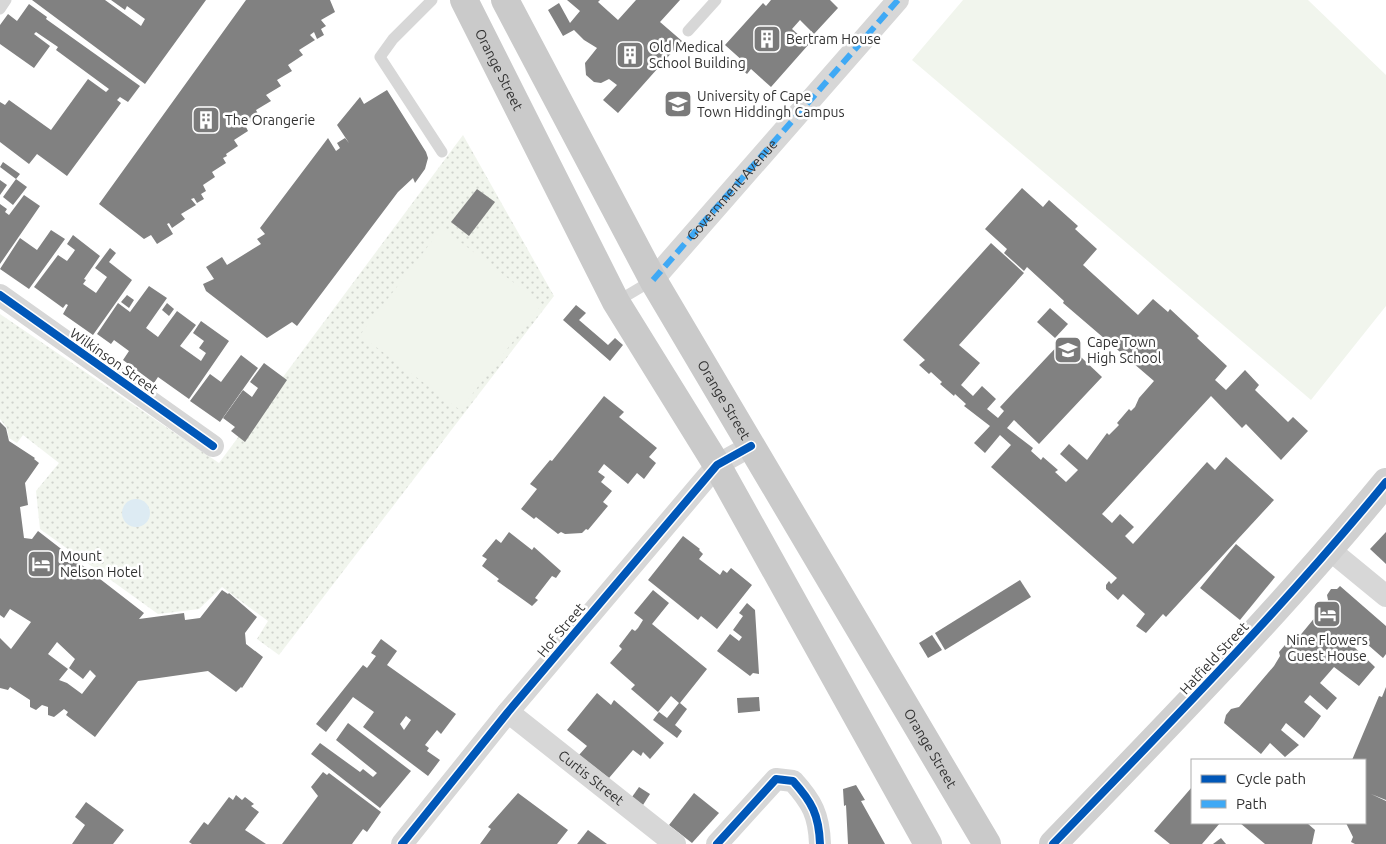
<svg xmlns="http://www.w3.org/2000/svg" width="1386" height="844" viewBox="0 0 1386 844" font-family="Ubuntu,sans-serif">
<style>
.green{fill:url(#green-dots)}
.pitch{fill:#f1f5ed}
.water{fill:#ddebf3}
.building{fill:#818181;fill-rule:evenodd}
.lines{fill:none;stroke-linecap:round;stroke-linejoin:round}
.lane{stroke:#d7d7d7;stroke-width:11}
.street{stroke:#d7d7d7;stroke-width:22}
.secondary{stroke:#d0d0d0;stroke-width:28}
.primary{stroke:#cacaca;stroke-width:28}
.quiet{stroke:#3fa9f5;stroke-width:6;stroke-dasharray:12 6;stroke-linecap:butt}
.cycleway-casing{stroke:#fff;stroke-width:11}
.cycleway{stroke:#0057b8;stroke-width:8}
.labels{text-anchor:middle;dominant-baseline:central;stroke-width:5;stroke-linejoin:round;paint-order:stroke}
.poi-label{font-size:14px;fill:#333;stroke:#fff;text-anchor:start}
.street-label{font-size:14px;fill:#333;stroke:#fff}
</style>
<defs>
<pattern id="green-dots" width="8" height="8" patternUnits="userSpaceOnUse" patternTransform="scale(1.25)"><rect width="8" height="8" fill="#f1f5ed"/><path d="M2 2h.1M6 6h.1" fill="none" stroke="#cfd2cc" stroke-width="1.8" stroke-linecap="round"/></pattern>
</defs>
<rect width="100%" height="100%" fill="#fff"/>
<polygon class="green" points="463,135 554,296 279,655 257,639 268,621 222,587 199,609 158,614 40,529 36,491 59,463 23,435 17,443 9,438 7,428 0,419 0,314 219,463"/>
<g class="pitch">
<polygon points="963,0 1308,0 1386,75 1386,306 1311,400 912,60"/>
<polygon points="442,228 542,304 460,410 360,335"/>
</g>
<circle class="water" cx="136" cy="513" r="14"/>
<g class="building">
<polygon points="32,0 105,0 141,26 145,19 127,6 125,10 111,0 206,0 145,84"/>
<polygon points="246,0 330,0 335,12 321,20 326,26 321,29 324,35 317,39 314,32 310,35 315,40 299,50 303,55 288,65 292,71 277,80 281,86 266,95 271,101 256,110 259,116 245,125 248,131 234,140 238,146 226,154 227,156 223,158 226,163 212,172 215,177 203,185 206,191 201,194 204,199 197,203 194,198 191,199 196,205 181,214 185,219 172,228 169,223 167,224 173,234 157,244 151,235 144,239 99,204"/>
<polygon points="567,0 600,0 598,2 618,20 636,0 680,0 660,22 682,41 618,113 603,100 617,85 609,79 601,83 594,82 586,75 585,63 597,48 584,40 574,30 563,36 548,10 559,3 570,23 580,11"/>
<polygon points="771,0 830,0 838,8 814,34 800,20 792,29 809,44 771,87 751,69 747,74 739,67 744,62 725,45 763,3 766,6"/>
<polygon points="29,4 47,17 46,19 140,86 128,102 120,97 117,100 121,103 67,176 37,154 29,164 0,142 0,102 5,105 9,100 51,130 88,79 106,92 109,89 56,50 58,47 36,32 34,34 50,46 34,68 0,44 0,25 8,14 17,21"/>
<polygon points="387,90 426,152 428,158 425,169 415,183 413,178 398,192 297,326 292,322 267,338 206,291 203,284 214,279 206,267 222,257 227,265 261,244 257,239 265,234 260,228 328,138 336,151 340,148 337,143 345,138 349,143 337,125 360,97 364,104"/>
<polygon points="3,162 20,174 16,179 27,187 13,205 3,197 16,179 0,167"/>
<polygon points="0,180 7,185 0,195"/>
<polygon points="1022,188 1043,207 1049,200 1078,226 1075,229 1097,249 1083,265 1138,315 1153,299 1168,312 1170,309 1199,336 1197,338 1227,366 1215,380 1226,390 1245,370 1259,385 1255,390 1288,422 1293,417 1308,431 1281,460 1246,424 1242,428 1211,396 1102,514 1112,523 1120,514 1134,527 1125,536 1133,544 1207,462 1215,470 1226,457 1274,500 1166,617 1163,614 1146,633 1136,626 1145,614 1123,594 1118,600 1106,589 1106,585 1109,581 1111,584 1117,578 991,467 1011,445 1000,435 985,453 974,443 990,426 964,406 966,404 955,394 954,396 940,384 942,382 931,372 929,374 919,365 925,360 903,340 991,243 1024,273 959,345 980,363 961,385 973,396 982,386 996,399 987,409 998,418 1004,411 1000,407 1063,340 1102,377 1039,444 1014,420 1007,428 1033,448 1031,451 1041,460 1043,457 1058,470 1055,472 1066,482 1078,470 1060,454 1069,444 1087,460 1107,433 1109,435 1119,425 1117,423 1129,409 1131,411 1135,407 1139,398 1154,381 1063,303 1064,301 1027,267 1024,271 1004,253 1007,249 985,229"/>
<polygon points="477,189 495,202 469,236 451,222"/>
<polygon points="24,195 40,206 0,264 0,204 7,209 5,212 9,215"/>
<polygon points="51,230 65,239 29,289 0,269 20,238 37,250"/>
<polygon points="73,235 100,256 84,279 86,280 83,284 96,293 107,277 95,268 110,248 116,253 109,262 132,280 93,335 63,314 68,305 66,304 63,308 34,287 58,255 67,261 73,253 75,250 67,244"/>
<polygon points="149,286 167,298 146,328 158,337 177,311 196,325 180,346 201,361 206,353 199,348 204,341 193,333 201,321 229,341 189,399 158,377 154,383 123,360 129,351 114,340 111,344 97,334 118,303 130,312"/>
<polygon points="127,295 134,300 129,308 121,302"/>
<polygon points="167,303 174,309 169,316 162,310"/>
<polygon points="576,305 586,313 579,320 600,338 608,345 615,338 623,345 610,361 563,320"/>
<polygon points="1050,308 1068,324 1055,338 1037,322"/>
<polygon points="241,355 258,368 220,422 190,401 210,374 221,382"/>
<polygon points="264,363 287,380 245,442 231,431 235,427 223,418 243,390 252,397 258,388 250,382"/>
<polygon points="604,396 624,412 619,417 657,448 649,457 656,463 644,479 637,473 628,484 604,464 598,472 605,477 601,482 612,491 603,502 608,506 588,530 586,529 582,533 565,534 561,532 558,534 536,517 534,519 521,509 537,489 530,484 550,460 552,461"/>
<path d="M0 422 6 428 9 441 35 458 34 459 39 463 25 483 28 505 20 507 24 538 32 539 38 531 144 613 139 619 184 613 185 620 200 618 222 590 228 594 229 593 257 617 245 633 246 644 263 657 242 688 241 687 236 692 208 671 138 681 95 737 66 715 68 712 64 709 54 717 48 715V707L42 705 36 710 30 707V700L10 687 8 690 0 688V638L11 649 31 622 10 609 4 618 0 615ZM57 642 75 659 69 668 83 679 90 670 96 676 82 694 67 683 59 680 68 669 48 654Z"/>
<polygon points="509,532 532,550 534,547 561,571 556,578 552,576 535,598 538,600 532,606 497,581 499,579 482,566 487,559 482,556 496,539 501,543"/>
<polygon points="1386,532 1386,564 1370,549"/>
<polygon points="683,536 700,549 699,550 703,554 699,559 720,575 723,570 727,573 731,568 752,585 717,629 701,616 698,620 648,580"/>
<polygon points="1236,544 1275,577 1240,620 1200,588"/>
<polygon points="1020,580 1031,597 945,650 935,633"/>
<polygon points="1340,586 1386,626 1386,654 1383,658 1359,637 1352,645 1375,667 1359,686 1334,667 1320,683 1337,698 1327,710 1310,695 1304,702 1321,716 1313,727 1304,738 1286,723 1281,730 1299,745 1285,757 1270,743 1261,754 1224,723 1226,715 1231,709 1239,707 1274,666 1280,656 1279,652 1285,645 1293,644 1326,604 1328,600 1327,595 1331,589 1337,589"/>
<polygon points="653,590 669,603 652,624 707,669 680,703 687,709 675,725 682,731 677,738 653,720 659,712 667,718 679,703 671,696 658,712 631,689 635,685 610,663 622,649 619,646 632,629 635,631 638,628 643,620 634,613"/>
<polygon points="747,603 755,610 759,674 753,673 750,676 717,651 730,634 739,641 742,637 733,630 743,616 739,613"/>
<polygon points="932,635 942,650 928,658 919,643"/>
<path d="M381 639 397 651 387 665 456 714 441 734 437 730 425 745 429 748 427 751 440 760 428 776 363 727 374 712 353 697 326 732 316 724 363 665 367 668 376 656 371 653ZM406 716 411 720 404 730 400 724Z"/>
<polygon points="1386,687 1386,800 1371,794 1386,801 1386,844 1355,844 1351,842 1353,837 1346,823 1365,823 1365,760 1352,760 1379,696 1382,697"/>
<polygon points="597,693 611,705 614,700 664,743 650,759 643,752 641,756 633,750 609,778 579,755 587,746 567,730"/>
<polygon points="759,697 760,711 738,713 737,698"/>
<polygon points="348,723 411,771 380,808 311,754 320,743 360,772 363,769 373,777 377,773 336,740"/>
<polygon points="323,772 327,775 329,773 381,812 367,832 363,829 352,844 282,844 318,796 311,787"/>
<polygon points="856,785 865,800 861,801 885,844 848,844 846,805 844,806 843,789"/>
<polygon points="639,787 650,794 643,805 632,797"/>
<polygon points="1192,787 1192,823 1220,823 1202,844 1170,844 1154,831"/>
<polygon points="518,793 568,830 557,844 480,844 491,829 488,827"/>
<polygon points="694,793 719,813 692,843 669,825"/>
<polygon points="236,795 242,800 245,797 254,804 251,806 259,812 245,830 266,844 192,844 189,842 204,822 208,825 229,797 233,800"/>
<polygon points="86,802 124,830 113,844 72,844 85,825 75,817"/>
<polygon points="1240,823 1307,823 1315,830 1312,844 1265,844"/>
<polygon points="588,830 607,844 577,844"/>
<polygon points="1221,838 1226,844 1213,844"/>
</g>
<g class="lines">
<g class="lane">
<polyline points="432,0 393,39 380,57 442,152"/>
<polyline points="0,9 6,0"/>
<polyline points="688,31 716,0"/>
<polyline points="616,302 653,280"/>
</g>
<g class="street">
<polyline points="653,280 898,0"/>
<polyline points="0,295 213,446"/>
<polyline points="1330,550 1386,596"/>
<path id="s1" d="M508 712 675 844"/>
<polyline points="402,844 508,712 717,465 751,446"/>
<path d="M717 844 776 779 793 781C812 802 819 815 820 844"/>
</g>
<path class="secondary" d="M1053 844C1167 726 1282 609 1386 482"/>
<g class="primary">
<path id="s2" d="M464 0 616 302 717 465 928 844"/>
<path id="s3" d="M505 0 653 280 987 844"/>
</g>
<path class="quiet" id="s4" d="M653 280 898 0"/>
<defs>
<g id="cycleway">
<polyline points="0,295 213,446"/>
<polyline points="402,844 508,712 717,465 751,446"/>
<path d="M717 844 776 779 793 781C812 802 819 815 820 844"/>
<path d="M1053 844C1167 726 1282 609 1386 482"/>
</g>
</defs>
<use href="#cycleway" class="cycleway-casing"/>
<use href="#cycleway" class="cycleway"/>
</g>
<defs>
<symbol id="building-square" viewBox="-11 -11 22 22"><rect x="-9" y="-9" width="18" height="18" rx="4" fill="#7a7a7a" stroke="#fff"/><path d="M-4-6H4V6H1V3H-1V6H-4ZM-2.5-4.3h1.7v1.8h-1.7ZM.8-4.3h1.7v1.8H.8ZM-2.5-1h1.7V.8h-1.7ZM.8-1h1.7V.8H.8Z" fill="#fff"/></symbol>
<symbol id="university-square" viewBox="-11 -11 22 22"><rect x="-9" y="-9" width="18" height="18" rx="4" fill="#7a7a7a" stroke="#fff"/><path d="M0-5L7-2L0 1L-7-2ZM-4 1L0 2.5L4 1V4Q0 6-4 4Z" fill="#fff"/></symbol>
<symbol id="school-square" viewBox="-11 -11 22 22"><rect x="-9" y="-9" width="18" height="18" rx="4" fill="#7a7a7a" stroke="#fff"/><path d="M0-5L7-2L0 1L-7-2ZM-4 1L0 2.5L4 1V4Q0 6-4 4Z" fill="#fff"/></symbol>
<symbol id="hotel-square" viewBox="-11 -11 22 22"><rect x="-9" y="-9" width="18" height="18" rx="4" fill="#7a7a7a" stroke="#fff"/><path d="M-6-4.5h1.5V1H6V5H4.5V3h-9V5H-6ZM-4 0a1.8 1.8 0 1 1 3.6 0ZM.5 0V-2.5h3Q6-2.5 6 0Z" fill="#fff"/></symbol>
</defs>
<g fill-rule="evenodd">
<use href="#building-square" x="751" y="23" width="32" height="32"/>
<use href="#building-square" x="614" y="39" width="32" height="32"/>
<use href="#university-square" x="662" y="88" width="32" height="32"/>
<use href="#building-square" x="190" y="104" width="32" height="32"/>
<use href="#school-square" x="1052" y="334" width="32" height="32"/>
<use href="#hotel-square" x="25" y="548" width="32" height="32"/>
<use href="#hotel-square" x="1311" y="598" width="32" height="32"/>
</g>
<g class="labels">
<g class="poi-label">
<text x="786" y="39">Bertram House</text>
<text x="649" y="47">Old Medical<tspan x="649" dy="16">School Building</tspan></text>
<text x="697" y="96">University of Cape<tspan x="697" dy="16">Town Hiddingh Campus</tspan></text>
<text x="225" y="120">The Orangerie</text>
<text x="1087" y="342">Cape Town<tspan x="1087" dy="16">High School</tspan></text>
<text x="60" y="556">Mount<tspan x="60" dy="16">Nelson Hotel</tspan></text>
<text x="1327" y="640" text-anchor="middle">Nine Flowers<tspan x="1327" dy="16">Guest House</tspan></text>
</g>
<g class="street-label">
<text stroke="none"><textPath href="#s2" startOffset="78">Orange Street</textPath></text>
<text stroke="none"><textPath href="#s4" startOffset="120">Government Avenue</textPath></text>
<text transform="translate(114 361) rotate(35)">Wilkinson Street</text>
<text stroke="none"><textPath href="#s3" startOffset="456">Orange Street</textPath></text>
<text transform="translate(561 630) rotate(-50)">Hof Street</text>
<text transform="translate(1214 658) rotate(-47)">Hatfield Street</text>
<text stroke="none"><textPath href="#s3" startOffset="861">Orange Street</textPath></text>
<text stroke="none"><textPath href="#s1" startOffset="106">Curtis Street</textPath></text>
</g>
</g>
<rect x="1191" y="759" width="175" height="65" fill="#ffffff" stroke="#adadad"/>
<rect x="1201" y="775" width="25" height="8" fill="#0057b8" stroke="#adadad"/>
<text x="1236" y="784" font-size="15" fill="#333333">Cycle path</text>
<rect x="1201" y="800" width="25" height="8" fill="#3fa9f5" stroke="#adadad"/>
<text x="1236" y="809" font-size="15" fill="#333333">Path</text>
</svg>
